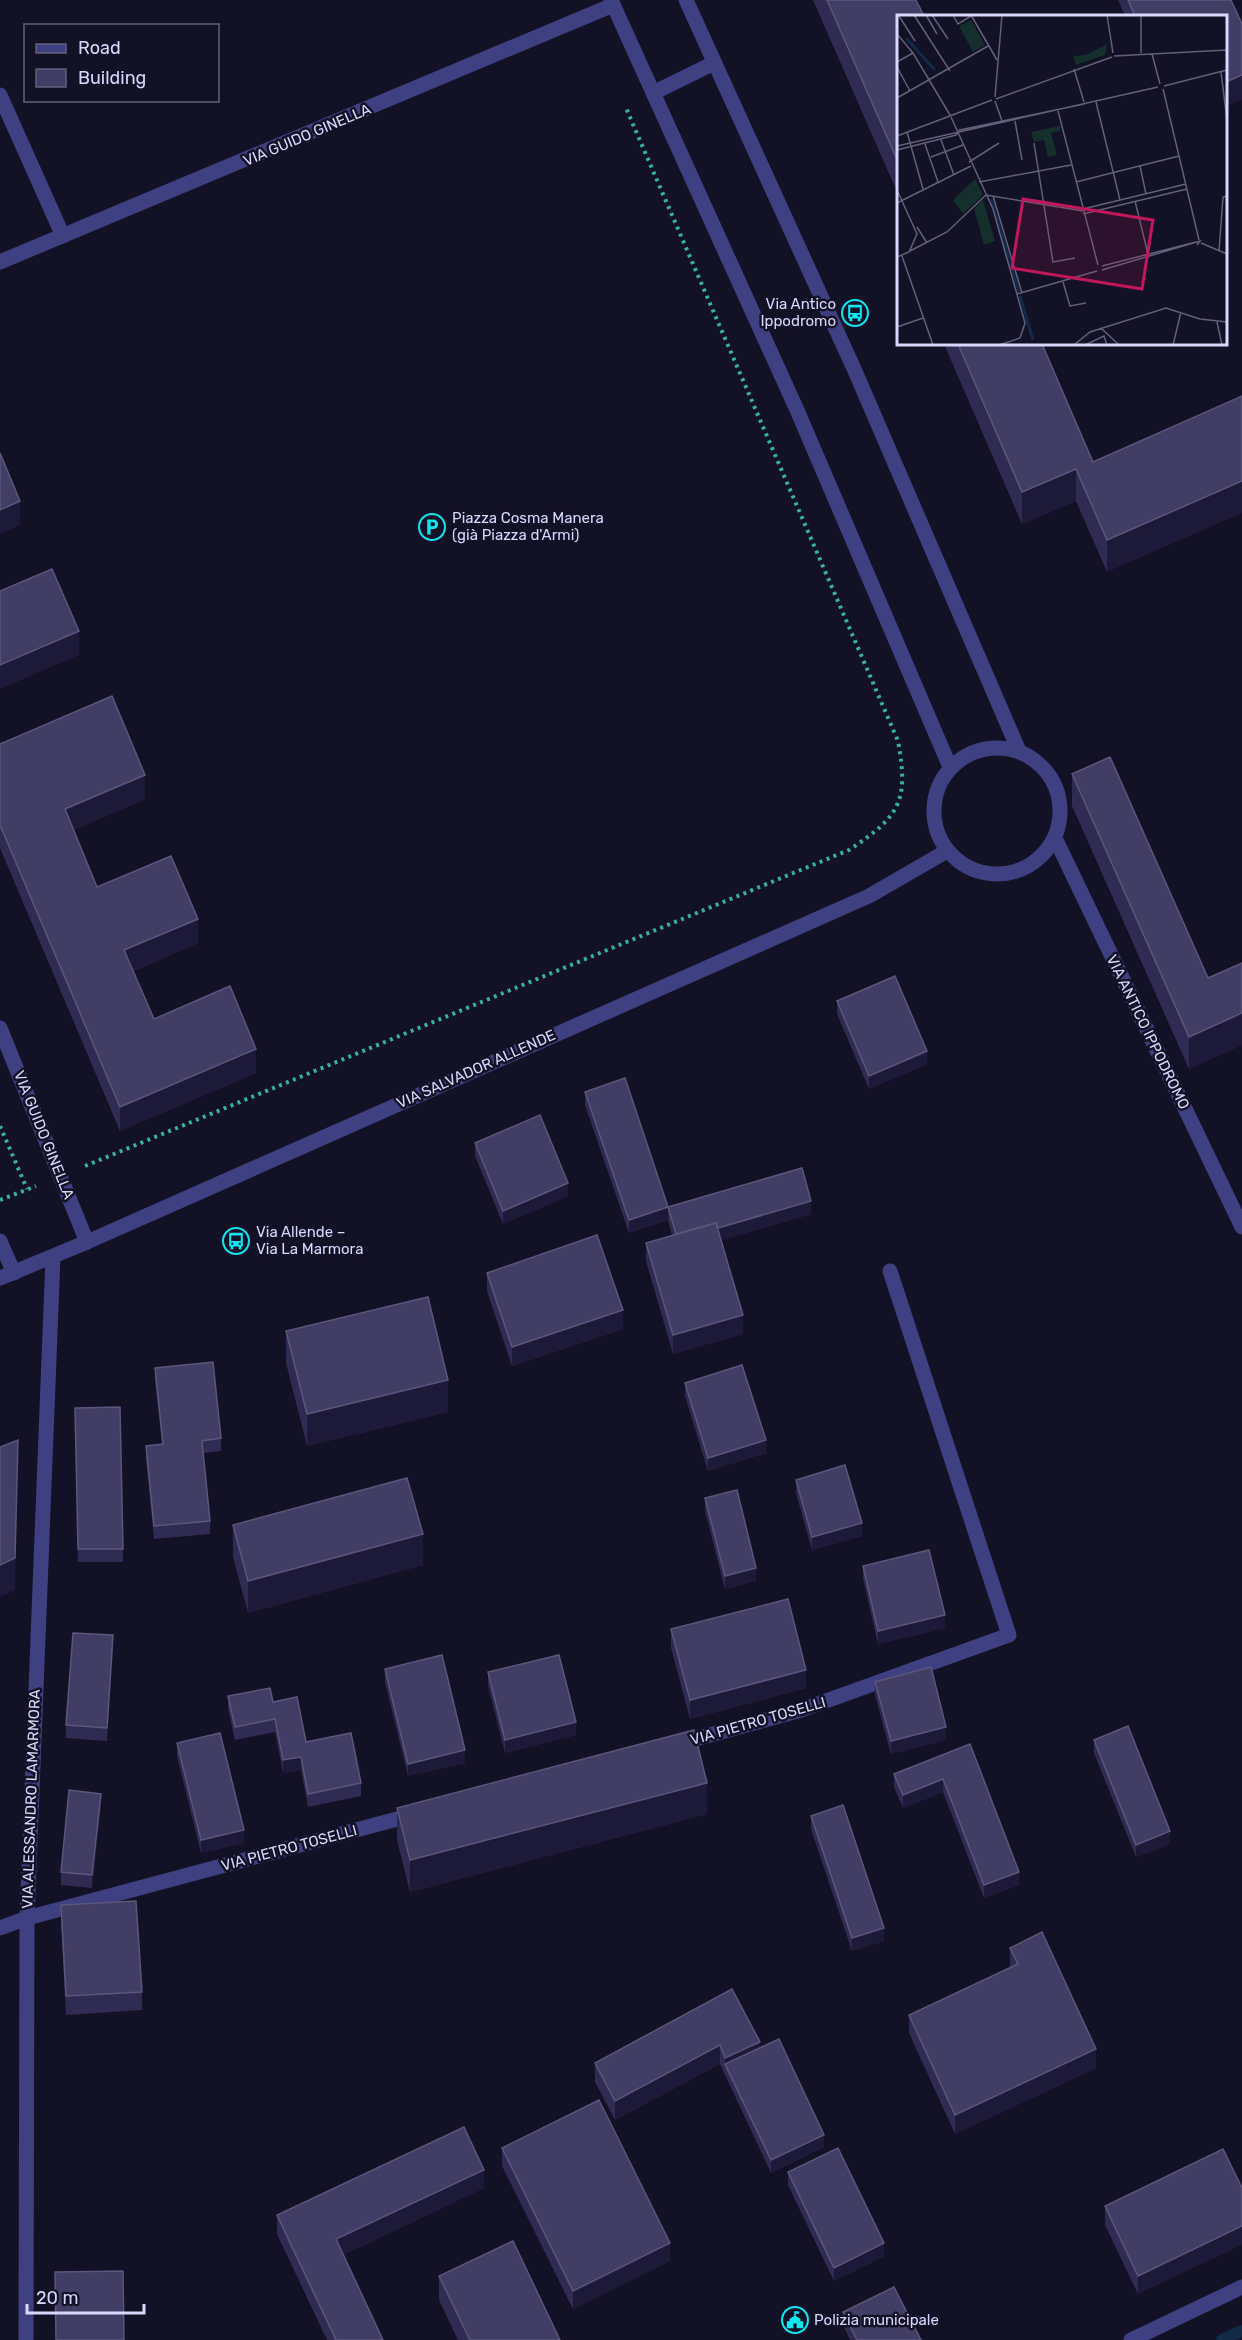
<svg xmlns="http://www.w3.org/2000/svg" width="1242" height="2340" viewBox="0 0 1242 2340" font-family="Rubik,sans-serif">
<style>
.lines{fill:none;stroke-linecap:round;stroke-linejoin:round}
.stream{stroke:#122948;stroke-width:12}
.path{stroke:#37b0a2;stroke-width:4;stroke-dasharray:3 4.5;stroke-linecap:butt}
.minor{stroke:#3f4081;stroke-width:15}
.wall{fill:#302b52}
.shaded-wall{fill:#1d1938}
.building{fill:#423d64;stroke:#5a567c;stroke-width:1.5}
.labels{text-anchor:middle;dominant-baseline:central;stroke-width:5;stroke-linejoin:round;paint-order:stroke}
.street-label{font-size:15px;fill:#d9d7fc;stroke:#131125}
.poi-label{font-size:15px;fill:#d9d7fc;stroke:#131125;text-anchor:start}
.inset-river{fill:none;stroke:#122948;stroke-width:3}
.inset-road{fill:none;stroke:#62607b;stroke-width:1.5}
.view{fill:#c2185b;fill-opacity:0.15;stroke:#c2185b;stroke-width:3}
.inset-edge{fill:none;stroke:#d9d7fc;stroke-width:3}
</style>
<rect width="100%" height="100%" fill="#131125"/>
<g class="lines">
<polyline class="stream" points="1222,2340 1242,2331"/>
<g class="path">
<polyline points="0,1126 27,1189"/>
<path d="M85 1166 849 850C900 816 909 802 898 741L626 108"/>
<polyline points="0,1200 36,1186"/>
</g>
<g class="minor">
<polyline points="611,0 797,410 950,767"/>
<polyline points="686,0 855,371 1019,751"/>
<polyline points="653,93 714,63"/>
<polyline points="0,95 63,236"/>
<polyline points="0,262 613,5"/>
<circle cx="997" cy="811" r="63"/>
<polyline points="1055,838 1242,1227"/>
<polyline points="0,1028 87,1242"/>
<polyline points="0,1241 14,1273"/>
<polyline points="0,1278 87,1242 869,896 947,851"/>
<polyline points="677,1744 801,1710 1009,1635 890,1271"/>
<polyline points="0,1928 27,1918 416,1814"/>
<polyline points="26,2340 27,1918 53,1257"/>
<polyline points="1131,2340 1242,2287"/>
</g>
</g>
<g class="wall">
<polygon points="813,0 916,0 898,16 898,194"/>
<polygon points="1118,0 1231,0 1242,24 1242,99 1226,106 1226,16 1125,16"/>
<polygon points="944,344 1042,344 1093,462 1242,396 1107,572 1076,501 1022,524"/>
<polygon points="0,744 145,799 73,830 97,887 198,943 133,971 154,1019 256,1073 120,1131 0,848"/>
<polygon points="1072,774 1208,978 1242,963 1242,1045 1189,1069 1072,806"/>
<polygon points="837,1001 927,1064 869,1089 837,1014"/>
<polygon points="585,1092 668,1207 811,1214 721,1240 743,1334 673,1354 646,1261 646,1243 672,1235 668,1220 629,1233 585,1105"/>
<polygon points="475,1143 568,1196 503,1224 475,1156"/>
<polygon points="487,1273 623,1329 512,1366 487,1291"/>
<polygon points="286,1331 448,1412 307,1446 286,1363"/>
<polygon points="155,1368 221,1438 221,1451 203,1453 210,1521 210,1534 154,1539 146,1459 146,1446 162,1444 155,1381"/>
<polygon points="685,1383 766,1453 708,1471 685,1396"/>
<polygon points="120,1407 123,1562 78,1562 75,1408"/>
<polygon points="796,1480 862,1536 812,1550 796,1493"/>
<polygon points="705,1498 756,1581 725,1589 705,1511"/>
<polygon points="233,1525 423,1565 248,1613 233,1557"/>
<polygon points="863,1566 945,1628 878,1644 863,1579"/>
<polygon points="671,1629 806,1688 690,1719 671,1648"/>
<polygon points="113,1648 107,1741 66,1738 66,1725"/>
<polygon points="385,1669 465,1763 408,1776 385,1682"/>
<polygon points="488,1672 576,1735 505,1753 488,1685"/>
<polygon points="875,1682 946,1740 891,1754 875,1695"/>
<polygon points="228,1696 273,1702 306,1742 361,1783 361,1796 308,1807 301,1770 283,1773 275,1732 235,1740 228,1709"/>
<polygon points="1094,1740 1170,1844 1136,1857 1094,1753"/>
<polygon points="177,1743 244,1843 201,1853 177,1756"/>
<polygon points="970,1744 1019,1885 984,1898 943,1792 903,1808 894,1787 894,1774"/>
<polygon points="101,1806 92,1888 61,1885 61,1872"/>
<polygon points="397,1808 707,1814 410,1892 397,1840"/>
<polygon points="811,1816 884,1941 852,1951 811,1829"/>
<polygon points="61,1905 142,1992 142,2010 66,2015 61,1924"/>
<polygon points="1010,1948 1096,2068 955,2134 909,2033 909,2015 1010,1967"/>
<polygon points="732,1989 760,2047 824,2147 771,2173 720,2064 615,2120 595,2082 595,2063"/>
<polygon points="502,2148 670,2261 573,2309 502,2166"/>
<polygon points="788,2172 884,2256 834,2281 788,2185"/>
<polygon points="484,2188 343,2255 383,2340 327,2340 277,2234 277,2215"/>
<polygon points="1242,2188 1138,2294 1105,2225 1105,2206"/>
<polygon points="439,2276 560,2340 458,2340 439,2300"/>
<polygon points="843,2312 921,2340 850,2340 843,2325"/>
</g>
<g class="shaded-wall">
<polygon points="1242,75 1242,99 1226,106 1226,82"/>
<polygon points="1076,469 1076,501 1022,524 1022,492"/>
<polygon points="1242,481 1242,513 1107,572 1107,540"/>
<polygon points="20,501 20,525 0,534 0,510"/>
<polygon points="79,631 79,655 0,689 0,665"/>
<polygon points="145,775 145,799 65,833 65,809"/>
<polygon points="198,919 198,943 124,974 124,950"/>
<polygon points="1242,1013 1242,1045 1189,1069 1189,1037"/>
<polygon points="256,1049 256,1073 120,1131 120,1107"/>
<polygon points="927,1051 927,1064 869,1089 869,1076"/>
<polygon points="568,1183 568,1196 503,1224 503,1211"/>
<polygon points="811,1201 811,1214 678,1253 678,1240"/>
<polygon points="668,1207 668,1220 629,1233 629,1220"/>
<polygon points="623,1310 623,1329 512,1366 512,1347"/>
<polygon points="743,1315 743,1334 673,1354 673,1335"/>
<polygon points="448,1380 448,1412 307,1446 307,1414"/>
<polygon points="18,1440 15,1590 0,1597 0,1565"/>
<polygon points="766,1440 766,1453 708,1471 708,1458"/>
<polygon points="862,1523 862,1536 812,1550 812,1537"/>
<polygon points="423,1534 423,1565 248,1613 248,1581"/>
<polygon points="756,1568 756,1581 725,1589 725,1576"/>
<polygon points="945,1615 945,1628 878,1644 878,1631"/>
<polygon points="113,1635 113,1648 107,1741 107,1728"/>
<polygon points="806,1670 806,1688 690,1719 690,1700"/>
<polygon points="576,1722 576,1735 505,1753 505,1740"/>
<polygon points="946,1727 946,1740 891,1754 891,1741"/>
<polygon points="465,1750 465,1763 408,1776 408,1764"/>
<polygon points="301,1757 301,1770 283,1773 283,1760"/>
<polygon points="943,1779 943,1792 903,1808 903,1795"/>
<polygon points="707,1783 707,1814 410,1892 410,1860"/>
<polygon points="101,1794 101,1806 92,1888 92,1875"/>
<polygon points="244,1830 244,1843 201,1853 201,1840"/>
<polygon points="1170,1831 1170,1844 1136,1857 1136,1845"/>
<polygon points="1019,1872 1019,1885 984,1898 984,1885"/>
<polygon points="884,1928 884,1941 852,1951 852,1938"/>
<polygon points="760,2042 760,2061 725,2064 725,2058"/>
<polygon points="720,2045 720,2064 615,2120 615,2101"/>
<polygon points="1096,2049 1096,2068 955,2134 955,2115"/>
<polygon points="824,2135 824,2147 771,2173 771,2160"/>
<polygon points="484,2170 484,2188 336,2258 336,2239"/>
<polygon points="1242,2226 1242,2245 1138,2294 1138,2276"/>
<polygon points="670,2243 670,2261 573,2309 573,2291"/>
<polygon points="884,2243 884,2256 834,2281 834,2268"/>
</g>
<g class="building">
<polygon points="827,0 916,0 924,16 898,16 898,162"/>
<polygon points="1128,0 1231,0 1242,24 1242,75 1226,82 1226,16 1135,16"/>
<polygon points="958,344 1042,344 1093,462 1242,396 1242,481 1107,540 1076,469 1022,492"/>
<polygon points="0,453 20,501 0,510"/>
<polygon points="52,569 79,631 0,665 0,591"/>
<polygon points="112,696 145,775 65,809 97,887 171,856 198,919 124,950 154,1019 230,986 256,1049 120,1107 0,825 0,744"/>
<polygon points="1110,757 1208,978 1242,963 1242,1013 1189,1037 1072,774"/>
<polygon points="895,976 927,1051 869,1076 837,1001"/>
<polygon points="625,1078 668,1207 802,1168 811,1201 718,1228 716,1223 676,1234 668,1207 629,1220 585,1092"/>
<polygon points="540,1115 568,1183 503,1211 475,1143"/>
<polygon points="716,1223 743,1315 673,1335 646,1243"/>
<polygon points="597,1235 623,1310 512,1347 487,1273"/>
<polygon points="428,1297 448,1380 307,1414 286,1331"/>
<polygon points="213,1362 221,1438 202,1441 210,1521 154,1526 146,1446 163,1444 155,1368"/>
<polygon points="742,1365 766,1440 708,1458 685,1383"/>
<polygon points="120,1407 123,1549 78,1549 75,1408"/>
<polygon points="18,1440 15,1558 0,1565 0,1447"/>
<polygon points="845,1465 862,1523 812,1537 796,1480"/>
<polygon points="407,1478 423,1534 248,1581 233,1525"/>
<polygon points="737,1490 756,1568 725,1576 705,1498"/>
<polygon points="929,1550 945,1615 878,1631 863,1566"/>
<polygon points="788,1599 806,1670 690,1700 671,1629"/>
<polygon points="73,1633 113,1635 107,1728 66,1725"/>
<polygon points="442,1655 465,1750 408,1764 385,1669"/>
<polygon points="559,1655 576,1722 505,1740 488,1672"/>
<polygon points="931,1667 946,1727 891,1741 875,1682"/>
<polygon points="270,1688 273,1702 297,1697 306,1742 351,1733 361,1783 308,1794 301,1757 283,1760 275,1719 235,1727 228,1696"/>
<polygon points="1128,1726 1170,1831 1136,1845 1094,1740"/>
<polygon points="694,1730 707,1783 410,1860 397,1808"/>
<polygon points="220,1733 244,1830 201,1840 177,1743"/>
<polygon points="970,1744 1019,1872 984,1885 943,1779 903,1795 894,1774"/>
<polygon points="69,1790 101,1794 92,1875 61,1872"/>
<polygon points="843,1805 884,1928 852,1938 811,1816"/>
<polygon points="136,1901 142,1992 66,1996 61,1905"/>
<polygon points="1042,1932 1096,2049 955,2115 909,2015 1018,1964 1010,1948"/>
<polygon points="732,1989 760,2042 725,2058 720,2045 615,2101 595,2063"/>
<polygon points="779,2039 824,2135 771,2160 725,2064"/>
<polygon points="599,2100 670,2243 573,2291 502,2148"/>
<polygon points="464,2127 484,2170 336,2239 383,2340 336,2340 277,2215"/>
<polygon points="838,2148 884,2243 834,2268 788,2172"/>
<polygon points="1223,2149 1242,2188 1242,2226 1138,2276 1105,2206"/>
<polygon points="513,2241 560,2340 470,2340 439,2276"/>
<polygon points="123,2271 124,2340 56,2340 55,2272"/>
<polygon points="894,2287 921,2340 857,2340 843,2312"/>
</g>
<defs>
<symbol id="bus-ring" viewBox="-11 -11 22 22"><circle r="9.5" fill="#131125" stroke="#10e6f0" stroke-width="1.5"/><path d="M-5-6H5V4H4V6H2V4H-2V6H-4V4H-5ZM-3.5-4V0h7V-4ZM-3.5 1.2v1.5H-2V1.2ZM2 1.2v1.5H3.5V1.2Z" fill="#10e6f0"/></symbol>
<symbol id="parking-ring" viewBox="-11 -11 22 22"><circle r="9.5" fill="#131125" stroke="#10e6f0" stroke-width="1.5"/><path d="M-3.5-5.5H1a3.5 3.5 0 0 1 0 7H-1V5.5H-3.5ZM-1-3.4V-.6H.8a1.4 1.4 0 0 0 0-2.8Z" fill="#10e6f0"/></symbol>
<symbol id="civic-ring" viewBox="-11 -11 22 22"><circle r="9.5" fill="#131125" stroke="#10e6f0" stroke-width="1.5"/><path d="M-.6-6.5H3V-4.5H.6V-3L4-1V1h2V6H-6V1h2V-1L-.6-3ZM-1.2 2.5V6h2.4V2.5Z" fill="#10e6f0"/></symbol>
</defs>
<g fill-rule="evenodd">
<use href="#bus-ring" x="840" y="298" width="30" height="30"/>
<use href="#parking-ring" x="417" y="512" width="30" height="30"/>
<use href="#bus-ring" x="221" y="1226" width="30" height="30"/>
<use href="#civic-ring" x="780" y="2305" width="30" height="30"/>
</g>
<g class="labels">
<g class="street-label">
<text transform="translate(307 135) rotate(-23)">VIA GUIDO GINELLA</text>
<text transform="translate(1148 1032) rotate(64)">VIA ANTICO IPPODROMO</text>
<text transform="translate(476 1069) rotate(-24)">VIA SALVADOR ALLENDE</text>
<text transform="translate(44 1135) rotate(68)">VIA GUIDO GINELLA</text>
<text transform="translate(758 1721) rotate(-16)">VIA PIETRO TOSELLI</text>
<text transform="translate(31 1799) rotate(-88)">VIA ALESSANDRO LAMARMORA</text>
<text transform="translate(289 1848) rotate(-15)">VIA PIETRO TOSELLI</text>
</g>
<g class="poi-label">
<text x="836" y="304" text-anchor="end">Via Antico<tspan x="836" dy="17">Ippodromo</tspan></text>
<text x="452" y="518">Piazza Cosma Manera<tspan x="452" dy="17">(già Piazza d'Armi)</tspan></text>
<text x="256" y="1232">Via Allende –<tspan x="256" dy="17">Via La Marmora</tspan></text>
<text x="814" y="2320">Polizia municipale</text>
</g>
</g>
<g transform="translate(897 15)">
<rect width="330" height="330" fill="#131125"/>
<path d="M74 5 88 30 76 37 62 11ZM210 29 208 40 179 50 176 41 189 40ZM163 111V116L154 118 160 140 151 142 147 125 137 127 134 117ZM78 164 86 180 66 199 56 185ZM86 185 98 226 87 230 77 194Z" fill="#142f2c"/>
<path class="inset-river" d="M9 23 38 55M94 184 122 277M123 281 136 325"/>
<path class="inset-road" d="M17 0 53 56M29 0 40 19M35 0 51 24M56 0 61 9 74 1M74 0 100 45M210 0 216 38M2 1 18 26M0 19 16 38 53 100M244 38V0M255 39 263 69M217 41 330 35M0 47 16 38M0 52 13 76M177 54 187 87M324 57 330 105M267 71 330 55M266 74 302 225M98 82 105 0M0 83 91 31M99 84 215 42M98 86 105 106M199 87 223 185M161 96 201 250M54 102 96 194 128 308 123 323M118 106 125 145M10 117 26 174M0 121 95 85M44 125 57 160M137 128 156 247 178 243M28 129 41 167M0 131 261 72M0 135 59 120 63 115 187 89M34 142 66 130M72 147 102 128M243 151 249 179M82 167 174 150M179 167 282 141M0 175 20 219 12 237 0 242M96 181 125 278M238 186 251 239M0 188 74 151M186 194 289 169M186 199 290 174M20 212 30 228M304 228 330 239M13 236 50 217 89 180 186 196M322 236 326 182 330 181M5 241 36 330M205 251 299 227M205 255 303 226 300 230M166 267 173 291 189 288M120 279 200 256M320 307 325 330M0 312 26 303M204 313 222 330M102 330 123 323M177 330 193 317 269 293 303 304 330 307M188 330 207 321 210 330M276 330 284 297"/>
<path class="view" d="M126 184 256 205 245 274 115 253Z"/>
<rect width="330" height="330" class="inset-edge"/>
</g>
<rect x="24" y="24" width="195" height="78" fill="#131125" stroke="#62607b" stroke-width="1.5"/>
<rect x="36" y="44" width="30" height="9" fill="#3f4081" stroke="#62607b" stroke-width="1.5"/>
<text x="78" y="54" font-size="18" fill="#d9d7fc">Road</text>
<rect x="36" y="69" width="30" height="18" fill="#423d64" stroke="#62607b" stroke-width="1.5"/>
<text x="78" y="84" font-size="18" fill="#d9d7fc">Building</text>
<path d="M27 2304v9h117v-9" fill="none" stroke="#d9d7fc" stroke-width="3"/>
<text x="36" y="2304" font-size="18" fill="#d9d7fc" stroke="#131125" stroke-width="4.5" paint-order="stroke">20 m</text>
</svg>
